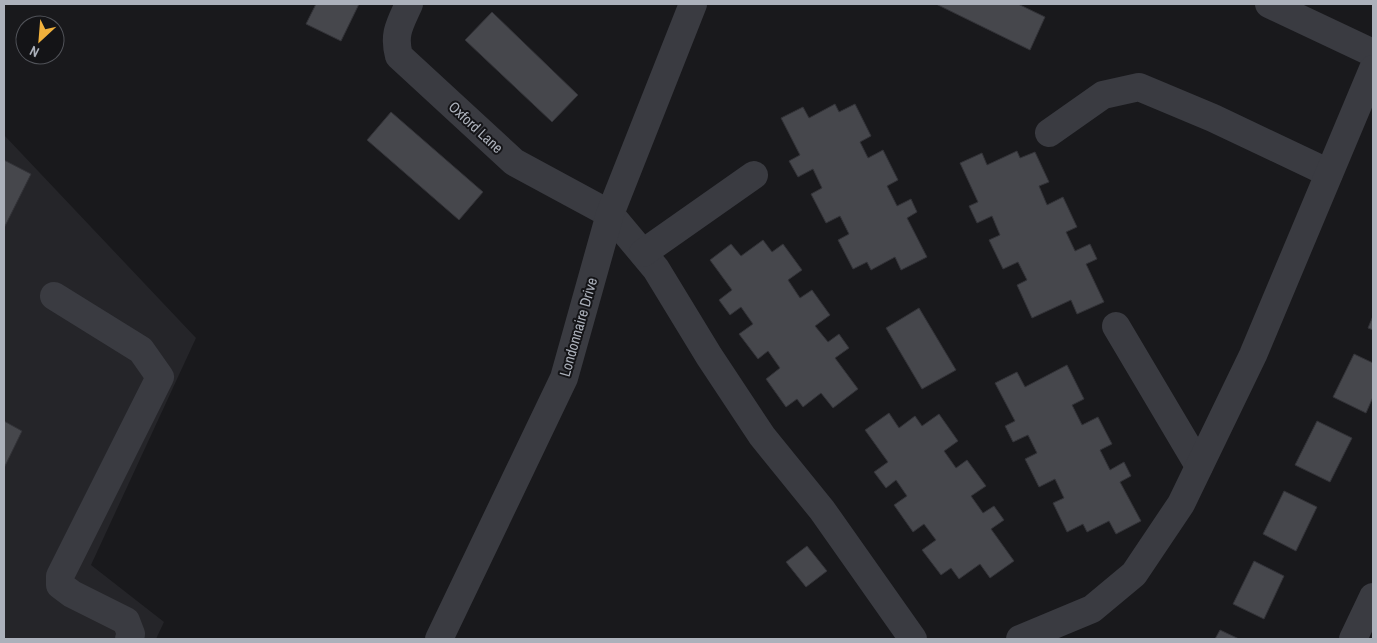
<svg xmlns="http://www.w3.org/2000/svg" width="1377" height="643" viewBox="0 0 1377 643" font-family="'Archivo Narrow',sans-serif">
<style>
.built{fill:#252529}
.building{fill:#46474c;stroke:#333338}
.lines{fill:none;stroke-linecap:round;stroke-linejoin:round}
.minor{stroke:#3a3b41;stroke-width:28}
.labels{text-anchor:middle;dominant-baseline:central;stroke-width:4;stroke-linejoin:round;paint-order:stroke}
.street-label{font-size:15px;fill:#acb1bb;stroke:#141417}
</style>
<rect width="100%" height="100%" fill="#19191c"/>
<polygon class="built" points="4,135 196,338 91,565 164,622 156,639 4,639"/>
<g class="building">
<polygon points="316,4 359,4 341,41 306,24"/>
<polygon points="936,4 1018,4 1045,17 1030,50"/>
<polygon points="492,12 578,95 552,122 465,40"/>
<polygon points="835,104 839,112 855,104 871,136 860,142 868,158 883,150 898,180 887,186 897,206 911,199 917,212 907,218 927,257 901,270 895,257 871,270 867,262 853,269 838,240 849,234 840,216 826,223 811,194 822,188 813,169 798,177 789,161 800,155 781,118 803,107 809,118"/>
<polygon points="391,112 483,192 459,220 367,140"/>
<polygon points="1017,151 1020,158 1035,152 1049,182 1039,186 1047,205 1063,197 1077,227 1066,232 1075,251 1090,244 1097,259 1086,264 1104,302 1077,314 1071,300 1032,318 1017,285 1027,280 1018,262 1003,269 989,240 1000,235 992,216 977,223 969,206 978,202 960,163 982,153 987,165"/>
<polygon points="4,160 31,174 4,228"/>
<polygon points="763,240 772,252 783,244 802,270 788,280 800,298 812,290 830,315 815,326 828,342 839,334 849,348 835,358 858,389 833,408 821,393 803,407 797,399 786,407 766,379 780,368 768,351 758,359 739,334 753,324 741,307 730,315 719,300 732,290 710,260 731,244 741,256"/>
<polygon points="919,308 956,370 922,389 886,328"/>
<polygon points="1373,316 1373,330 1368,328"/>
<polygon points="1354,354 1373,363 1373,397 1366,413 1333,397"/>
<polygon points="1067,365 1084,399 1072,405 1082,425 1098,417 1112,444 1100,450 1110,470 1124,462 1131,476 1120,482 1141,521 1116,534 1109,521 1087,532 1083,524 1067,532 1053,503 1064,498 1055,479 1039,487 1025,459 1037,453 1028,435 1013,442 1005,426 1015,421 995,383 1017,372 1025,387"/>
<polygon points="889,413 899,428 915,416 922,426 939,414 958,441 944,451 956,468 967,460 986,486 971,496 983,513 994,506 1004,520 991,529 1014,561 990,578 980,564 959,579 951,568 941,575 922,550 936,540 924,524 913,532 894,505 907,496 896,480 886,488 874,472 888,462 865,430"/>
<polygon points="4,421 22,431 4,468"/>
<polygon points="1317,421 1352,438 1330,482 1295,465"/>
<polygon points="1284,491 1317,507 1296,551 1263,534"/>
<polygon points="807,546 827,571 806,587 786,562"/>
<polygon points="1254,561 1284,576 1264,619 1233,604"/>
<polygon points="1220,630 1239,639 1215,639"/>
</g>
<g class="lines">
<g class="minor">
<path d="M409 4C400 24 393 34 399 56L514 162 610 214 656 269 709 356 762 436 822 510 913 639"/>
<polyline points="1269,4 1373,53"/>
<polyline points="1049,133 1103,95 1139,87 1213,118 1329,173"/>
<polyline points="643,253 754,175"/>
<polyline points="54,296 141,350 160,377 60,576 60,585 72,594 126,621 131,634 129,639"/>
<polyline points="1116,326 1199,466"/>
<polyline points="439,639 564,378 610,214 693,4"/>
<polyline points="1020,639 1092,609 1134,574 1181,504 1253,355 1373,69"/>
<polyline points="1353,639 1373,597"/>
</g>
</g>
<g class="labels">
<g class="street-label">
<text transform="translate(476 127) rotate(43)">Oxford Lane</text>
<text transform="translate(578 327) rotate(-74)">Londonnaire Drive</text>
</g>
</g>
<rect width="1377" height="643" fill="none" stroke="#acb1bb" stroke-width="10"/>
<g transform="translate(40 40) rotate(206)"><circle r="24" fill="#141417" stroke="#515359"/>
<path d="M0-4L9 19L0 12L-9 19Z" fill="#f1b13c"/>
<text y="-8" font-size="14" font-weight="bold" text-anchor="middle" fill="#acb1bb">N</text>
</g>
</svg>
